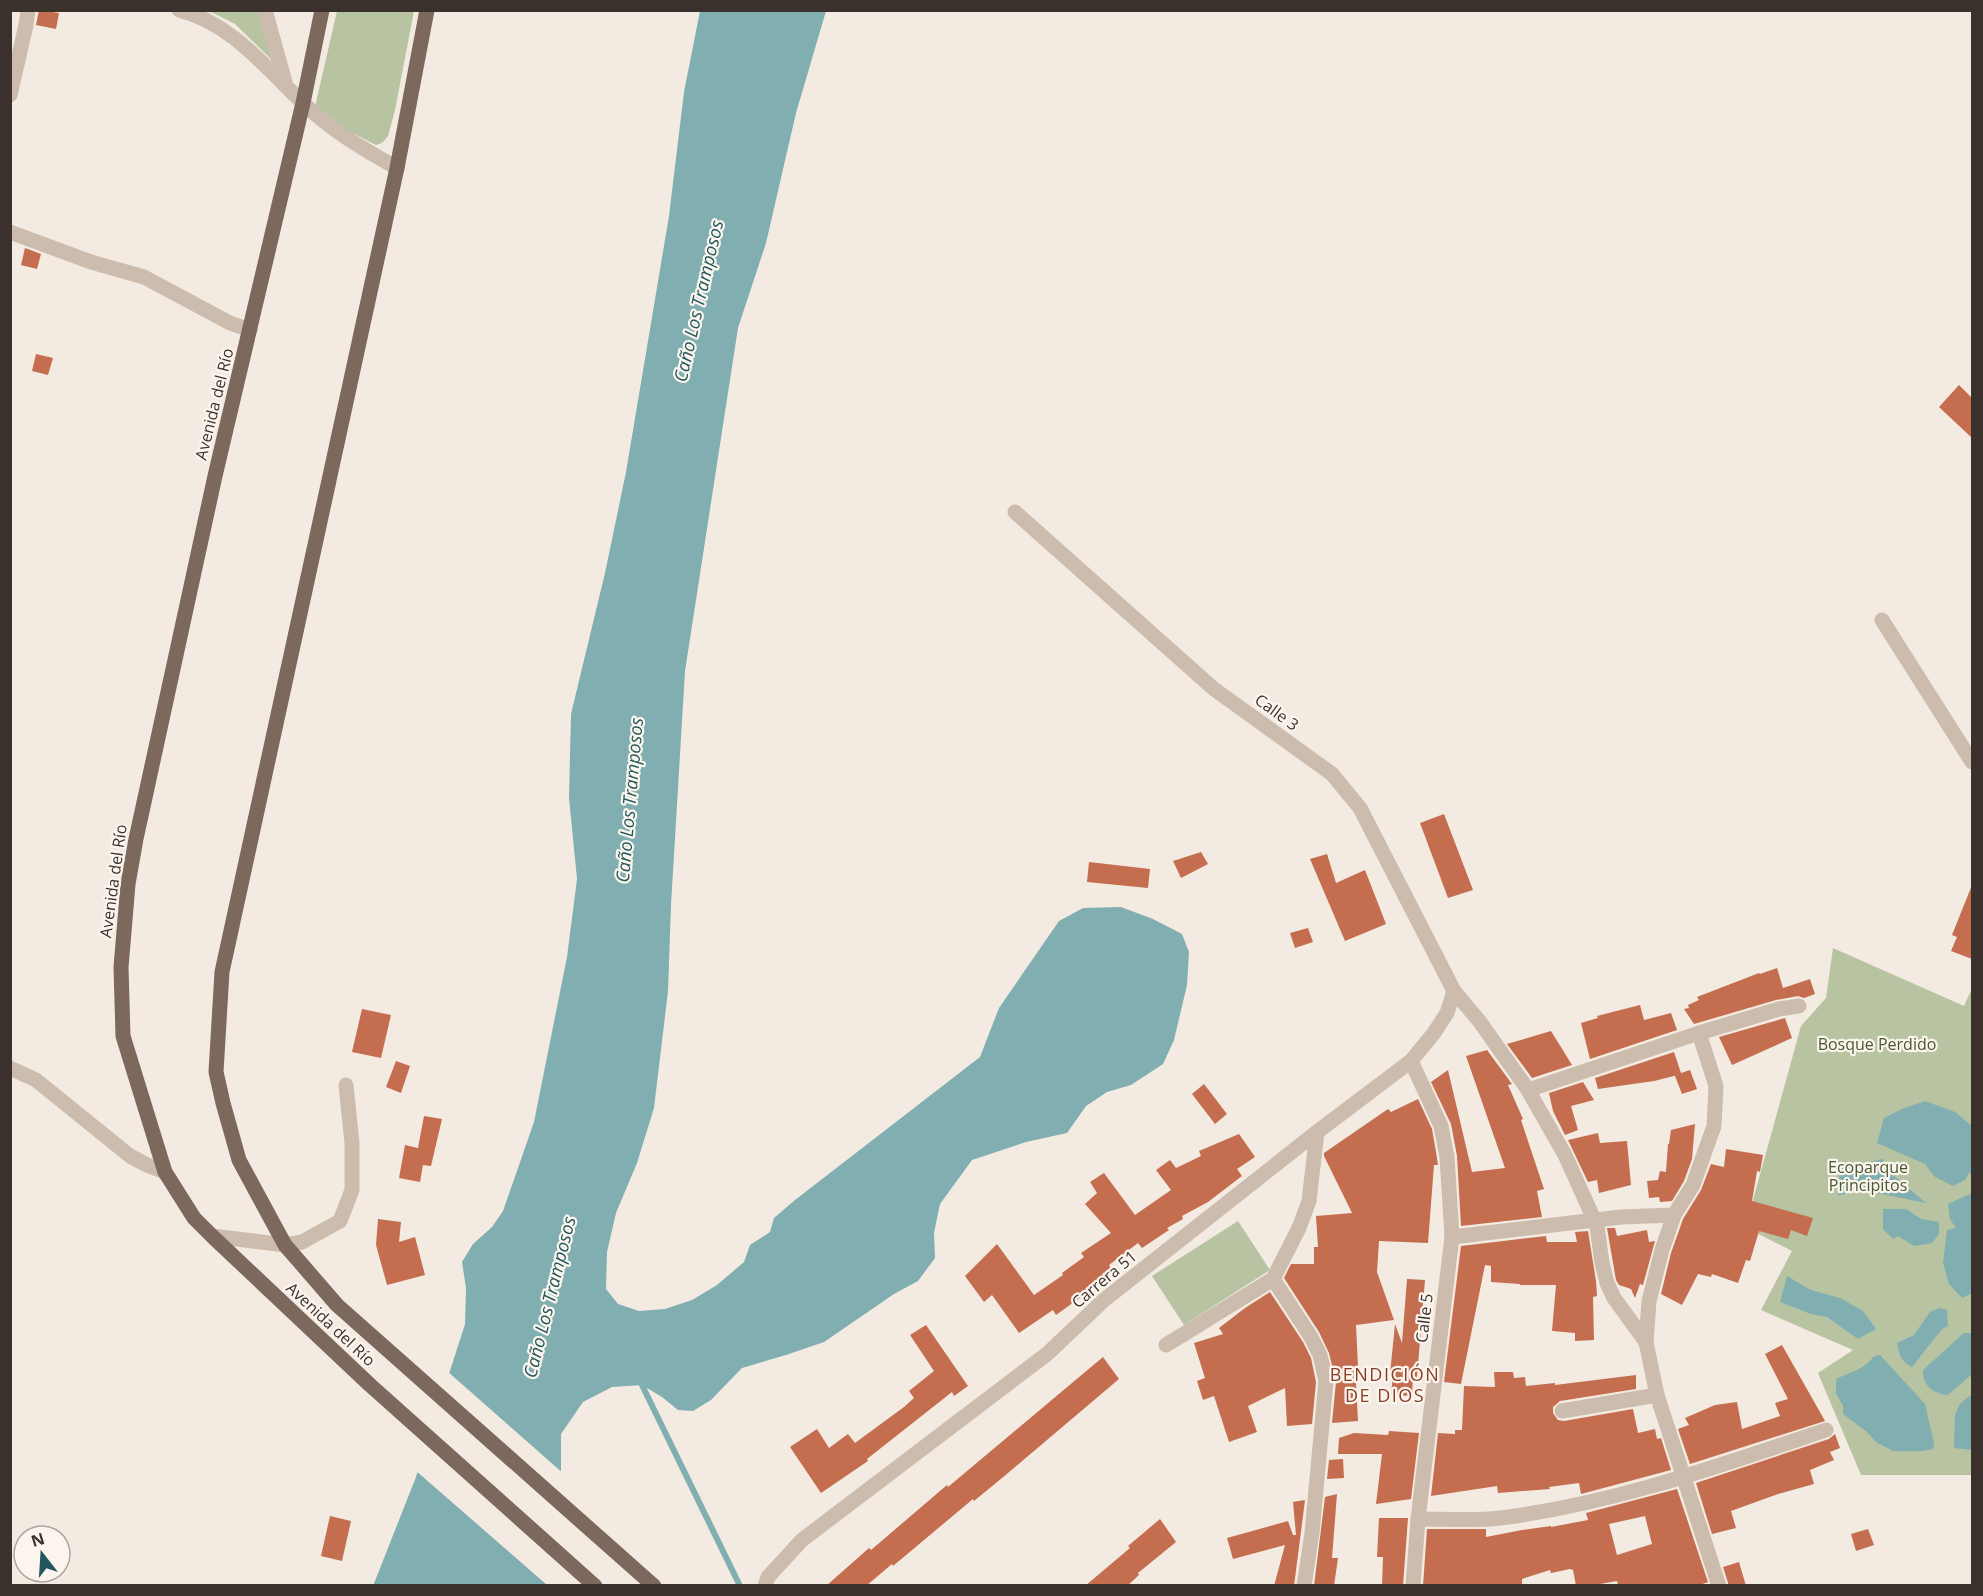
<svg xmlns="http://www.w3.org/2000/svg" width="1983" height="1596" viewBox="0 0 1983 1596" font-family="'Open Sans',sans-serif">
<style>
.green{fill:#b7c3a1}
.water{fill:#81aeb0}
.pier{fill:#f3ebe2}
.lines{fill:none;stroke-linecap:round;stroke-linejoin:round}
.stream{stroke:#81aeb0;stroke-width:6}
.building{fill:#c46d4f;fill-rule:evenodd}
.minor{stroke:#ccbcad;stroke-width:15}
.major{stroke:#7c685d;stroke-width:15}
.labels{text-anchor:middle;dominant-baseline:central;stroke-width:4.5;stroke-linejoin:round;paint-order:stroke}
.street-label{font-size:16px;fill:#3a302c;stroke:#fbf5ee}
.park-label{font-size:16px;fill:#495830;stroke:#fbf5ee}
.water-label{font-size:18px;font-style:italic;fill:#21575c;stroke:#fbf5ee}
.neighbourhood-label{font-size:18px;letter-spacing:1.5px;fill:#883e26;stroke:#fbf5ee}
</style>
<rect width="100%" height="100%" fill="#f3ebe2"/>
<g class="green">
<polygon points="209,11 259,11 274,62 235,24"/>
<polygon points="337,11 414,11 395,110 388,136 382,143 376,145 368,141 321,116 315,107"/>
<polygon points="1833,948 1964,1006 1972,988 1972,1475 1861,1475 1818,1373 1853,1350 1761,1310 1792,1251 1743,1226 1753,1200 1801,1026 1826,998"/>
<polygon points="1238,1221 1270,1270 1184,1325 1152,1276"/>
</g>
<g class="water">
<polygon points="700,11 826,11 796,113 766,243 738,328 685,671 671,905 668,991 654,1108 637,1163 616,1213 607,1252 606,1289 618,1304 639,1311 665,1309 692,1300 717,1285 744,1262 750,1245 770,1232 774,1218 795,1200 980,1057 999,1008 1059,921 1083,908 1121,907 1153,919 1182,934 1189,952 1187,985 1174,1040 1163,1064 1131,1085 1107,1092 1086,1106 1067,1133 1026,1142 972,1160 940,1204 934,1233 935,1258 918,1281 894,1294 824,1342 786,1355 742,1368 711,1400 693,1411 678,1410 662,1397 642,1385 612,1387 583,1402 561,1434 561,1585 373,1586 416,1477 465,1324 466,1288 462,1262 473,1244 492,1227 503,1211 534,1122 567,957 577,879 569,798 571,714 605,573 626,472 669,216 684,92"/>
<polygon points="1925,1101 1955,1112 1972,1126 1972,1174 1969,1173 1965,1180 1953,1186 1935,1177 1925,1164 1877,1143 1884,1118 1902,1109"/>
<polygon points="1882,1159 1893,1175 1926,1203 1858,1189 1838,1196 1840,1169"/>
<polygon points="1972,1193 1972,1282 1971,1284 1972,1293 1962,1298 1949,1284 1943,1263 1947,1230 1956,1228 1950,1219 1948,1204"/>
<polygon points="1883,1209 1906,1209 1921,1219 1939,1222 1939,1234 1932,1243 1914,1246 1898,1236 1893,1239 1883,1229"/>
<polygon points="1787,1276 1811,1290 1840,1298 1863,1311 1876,1329 1858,1339 1827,1317 1811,1314 1780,1302"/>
<path d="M1939 1308 1947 1310 1948 1326 1942 1329 1912 1367C1901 1361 1899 1355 1897 1343L1914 1335 1930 1312Z"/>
<path d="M1964 1333H1972V1374L1948 1395C1933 1394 1922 1385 1923 1370Z"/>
<path d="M1880 1355 1925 1404 1934 1443 1933 1449 1923 1451H1893L1876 1442 1867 1432 1843 1414V1406L1836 1393V1379C1851 1372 1864 1370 1874 1356Z"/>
<polygon points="1972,1394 1972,1450 1954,1448 1955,1415 1960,1404"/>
</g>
<polygon class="pier" points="447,1371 564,1474 564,1586 547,1585 415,1470"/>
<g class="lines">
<polyline class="stream" points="642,1385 740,1586"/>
</g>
<g class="building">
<polygon points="39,10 59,13 56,29 36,25"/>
<polygon points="25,248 41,254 37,269 21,265"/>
<polygon points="36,354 53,358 48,375 32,371"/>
<polygon points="1959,385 1972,398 1972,438 1939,407"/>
<polygon points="1444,814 1473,890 1448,898 1420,823"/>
<polygon points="1201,852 1208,864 1181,878 1173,861"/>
<polygon points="1327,854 1336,883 1365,870 1386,924 1345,941 1310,859"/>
<polygon points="1089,862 1150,869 1148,888 1087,882"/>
<polygon points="1972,885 1972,959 1951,951 1957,937 1952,935"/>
<polygon points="1308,928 1313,942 1295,948 1290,933"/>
<polygon points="1777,968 1783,988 1810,979 1815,994 1804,998 1798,996 1776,1000 1694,1024 1684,1009 1689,1008 1688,1005 1699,1000 1697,997 1759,973 1760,974"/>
<polygon points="1640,1005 1644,1020 1671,1013 1677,1030 1590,1059 1581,1023 1598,1018 1597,1016"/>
<polygon points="362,1009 391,1015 381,1058 352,1052"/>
<polygon points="1785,1018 1792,1038 1732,1065 1719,1037"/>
<polygon points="1551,1031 1572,1065 1532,1078 1507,1044"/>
<polygon points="1487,1050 1512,1084 1508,1085 1523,1119 1521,1120 1544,1189 1537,1191 1542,1217 1461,1226 1457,1156 1451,1124 1431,1082 1448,1070 1472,1172 1505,1168 1466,1056"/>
<polygon points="1674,1052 1681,1073 1690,1070 1697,1089 1682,1094 1675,1076 1678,1075 1654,1081 1598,1089 1595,1078"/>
<polygon points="396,1061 410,1066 401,1093 386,1087"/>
<polygon points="1583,1082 1594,1100 1571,1106 1578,1130 1565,1135 1553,1111 1549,1093"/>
<polygon points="1204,1084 1227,1114 1215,1124 1192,1094"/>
<polygon points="1418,1099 1432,1129 1437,1158 1438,1165 1434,1165 1428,1243 1379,1241 1377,1272 1394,1320 1356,1325 1358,1366 1355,1366 1358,1421 1332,1423 1336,1382 1329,1353 1319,1332 1284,1278 1291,1264 1314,1264 1314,1247 1318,1247 1316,1216 1352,1213 1324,1156 1324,1153 1388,1109 1391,1112"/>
<polygon points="424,1116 442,1119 431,1166 423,1165 420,1182 399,1178 405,1145 418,1148"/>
<polygon points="1695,1124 1692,1159 1684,1181 1672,1201 1660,1202 1659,1197 1649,1198 1647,1181 1658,1180 1660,1171 1666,1172 1668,1144 1669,1144 1671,1130"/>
<polygon points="1598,1133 1600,1143 1627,1141 1631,1185 1599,1193 1597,1180 1588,1182 1568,1140"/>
<polygon points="1239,1134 1255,1157 1237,1169 1242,1176 1208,1202 1182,1216 1183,1219 1167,1228 1169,1230 1142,1248 1138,1243 1109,1265 1112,1270 1089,1286 1092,1289 1056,1315 1053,1310 1019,1333 992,1295 984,1302 965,1276 997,1244 1034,1295 1063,1275 1062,1273 1084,1257 1081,1253 1111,1233 1085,1204 1097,1193 1090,1182 1104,1173 1135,1215 1171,1190 1156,1170 1170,1160 1176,1168 1201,1156 1199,1151"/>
<polygon points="1726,1149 1763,1155 1760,1172 1757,1171 1752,1201 1813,1218 1807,1236 1791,1230 1788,1239 1759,1231 1750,1261 1746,1260 1738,1283 1712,1274 1711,1277 1698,1274 1682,1305 1661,1294 1671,1253 1683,1219 1701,1190 1711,1164 1724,1167"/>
<polygon points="378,1219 401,1222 399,1242 415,1237 425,1275 387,1285 376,1245"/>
<polygon points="1607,1228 1615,1228 1617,1236 1647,1230 1649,1242 1655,1241 1643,1285 1640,1284 1635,1298 1631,1289 1619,1285 1616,1280"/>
<polygon points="1588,1231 1596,1281 1597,1296 1593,1297 1594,1340 1575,1341 1575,1333 1552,1331 1556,1285 1520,1285 1520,1284 1491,1282 1491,1266 1485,1265 1461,1384 1444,1382 1461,1246 1546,1236 1547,1242 1577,1242 1575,1232"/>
<polygon points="1407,1279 1425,1280 1417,1377 1413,1376 1412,1396 1391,1395 1393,1374 1390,1374 1395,1324 1402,1343"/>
<polygon points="1270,1292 1303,1342 1311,1358 1316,1382 1312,1424 1287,1426 1285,1388 1248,1406 1257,1432 1229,1442 1214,1396 1203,1400 1197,1381 1205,1378 1194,1343 1223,1334 1219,1328 1245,1308"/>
<polygon points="926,1325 968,1386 954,1396 952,1392 867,1459 868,1461 821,1493 790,1447 817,1429 829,1448 848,1434 855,1443 904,1407 914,1398 909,1391 934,1371 910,1335"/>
<polygon points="1782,1345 1825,1421 1690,1464 1678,1429 1689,1425 1685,1418 1715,1405 1737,1402 1742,1429 1780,1416 1775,1403 1788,1399 1765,1354"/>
<polygon points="1103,1357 1119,1379 1002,1478 974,1501 973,1499 893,1566 892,1564 866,1586 826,1586 869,1548 871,1550 947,1485 948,1487"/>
<polygon points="1494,1372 1513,1372 1514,1378 1525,1377 1526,1386 1555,1383 1555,1385 1636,1375 1636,1389 1560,1401 1553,1407 1553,1413 1558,1420 1564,1421 1633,1409 1638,1433 1655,1429 1657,1439 1661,1438 1671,1470 1581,1494 1579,1483 1549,1487 1550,1489 1498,1493 1497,1486 1431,1496 1438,1433 1455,1434 1455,1430 1462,1430 1464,1386 1495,1387"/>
<polygon points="1389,1431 1419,1433 1411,1499 1376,1504 1382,1454 1338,1454 1339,1438 1354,1433 1388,1435"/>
<polygon points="1835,1434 1840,1448 1830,1452 1834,1460 1810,1470 1814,1484 1778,1494 1731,1511 1736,1528 1712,1534 1696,1483 1829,1439"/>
<polygon points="1343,1459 1344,1478 1327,1479 1329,1460"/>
<path d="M1677 1489 1708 1582 1697 1586H1618L1617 1581 1589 1586H1576L1573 1570 1570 1569 1551 1573 1550 1570 1522 1579V1586H1423L1427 1529H1486V1537L1522 1530 1551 1526V1527L1588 1520 1586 1513ZM1645 1516 1652 1544 1617 1555 1609 1524Z"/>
<polygon points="1337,1494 1332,1558 1338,1558 1334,1586 1314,1586 1325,1497"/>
<polygon points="1305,1500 1294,1586 1274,1586 1285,1545 1233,1559 1227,1538 1288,1521 1293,1535 1296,1535 1293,1502"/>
<polygon points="330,1516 351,1521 342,1561 321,1556"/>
<polygon points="1379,1518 1408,1518 1403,1586 1382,1586 1383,1557 1377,1557"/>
<polygon points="1160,1519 1176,1542 1138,1573 1139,1575 1127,1586 1085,1586 1130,1548 1128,1546"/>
<polygon points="1868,1529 1874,1545 1856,1551 1851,1534"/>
<polygon points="1739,1562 1746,1586 1729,1586 1723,1567"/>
</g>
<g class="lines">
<g class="minor">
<path d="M179 10C231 23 265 67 303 103 331 130 363 149 397 168"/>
<polyline points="265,10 285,82"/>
<polyline points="10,95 26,25 28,10"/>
<polyline points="10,232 91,262 144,277 230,323 250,330"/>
<polyline points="1015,512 1214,689 1332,774 1360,808 1454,991 1480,1022 1528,1090 1565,1155 1597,1226 1602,1263 1607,1283 1614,1298 1646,1342"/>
<polyline points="1882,620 1972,762"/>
<polyline points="1699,1033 1716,1086 1714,1126 1693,1185 1674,1215 1662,1250 1649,1301 1646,1342 1657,1395 1719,1586"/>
<polyline points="1411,1061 1441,1126 1447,1157 1452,1237 1418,1519 1413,1586"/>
<polyline points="10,1068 36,1080 130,1156 147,1165 165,1172"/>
<polyline points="1528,1090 1699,1033 1779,1009 1799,1006"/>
<polyline points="212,1236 285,1245 302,1242 340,1221 352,1190 352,1143 346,1085"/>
<polyline points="1452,1237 1621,1217 1674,1215"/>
<polyline points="1273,1279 1311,1337 1320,1355 1326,1381 1312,1533 1304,1586"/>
<polyline points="1166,1345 1273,1279 1299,1228 1309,1201 1317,1132"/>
<polyline points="1562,1411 1657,1395"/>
<path d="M1418 1519C1445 1519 1473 1521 1500 1518 1612 1504 1719 1466 1826 1430"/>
<polyline points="765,1586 768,1577 802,1540 1047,1354 1104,1300 1317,1132 1411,1061 1434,1033 1447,1013 1454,991"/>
</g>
<g class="major">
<polyline points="322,10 303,103 215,476 136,839 128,884 121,967 123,1036 165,1172 194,1218 212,1236 370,1385 595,1586"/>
<polyline points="427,10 397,168 222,972 216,1072 223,1103 239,1160 285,1245 337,1305 654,1586"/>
</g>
</g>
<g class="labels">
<g class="street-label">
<text transform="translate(214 404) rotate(-76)">Avenida del Río</text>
<text transform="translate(1277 712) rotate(36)">Calle 3</text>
<text transform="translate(113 881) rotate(-82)">Avenida del Río</text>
<text transform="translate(1104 1279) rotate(-40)">Carrera 51</text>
<text transform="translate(1424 1318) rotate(-83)">Calle 5</text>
<text transform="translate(331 1324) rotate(43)">Avenida del Río</text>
</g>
<g class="park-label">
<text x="1877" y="1044">Bosque Perdido</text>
<text x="1868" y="1167">Ecoparque<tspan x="1868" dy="18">Principitos</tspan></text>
</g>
<g class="water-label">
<text transform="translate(698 301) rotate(-77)">Caño Los Tramposos</text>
<text transform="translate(629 800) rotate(-85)">Caño Los Tramposos</text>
<text transform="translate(549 1297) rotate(-76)">Caño Los Tramposos</text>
</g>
<g class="neighbourhood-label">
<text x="1385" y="1374">BENDICIÓN<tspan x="1385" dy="21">DE DIOS</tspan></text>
</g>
</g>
<rect width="1983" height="1596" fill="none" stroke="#3a302c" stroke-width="24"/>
<g transform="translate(42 1554) rotate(343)"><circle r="28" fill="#fbf5ee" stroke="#aea6a0" stroke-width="1.5"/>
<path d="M0-4.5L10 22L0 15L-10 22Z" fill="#21575c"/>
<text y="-9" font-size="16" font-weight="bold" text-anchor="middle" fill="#3a302c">N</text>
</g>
</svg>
